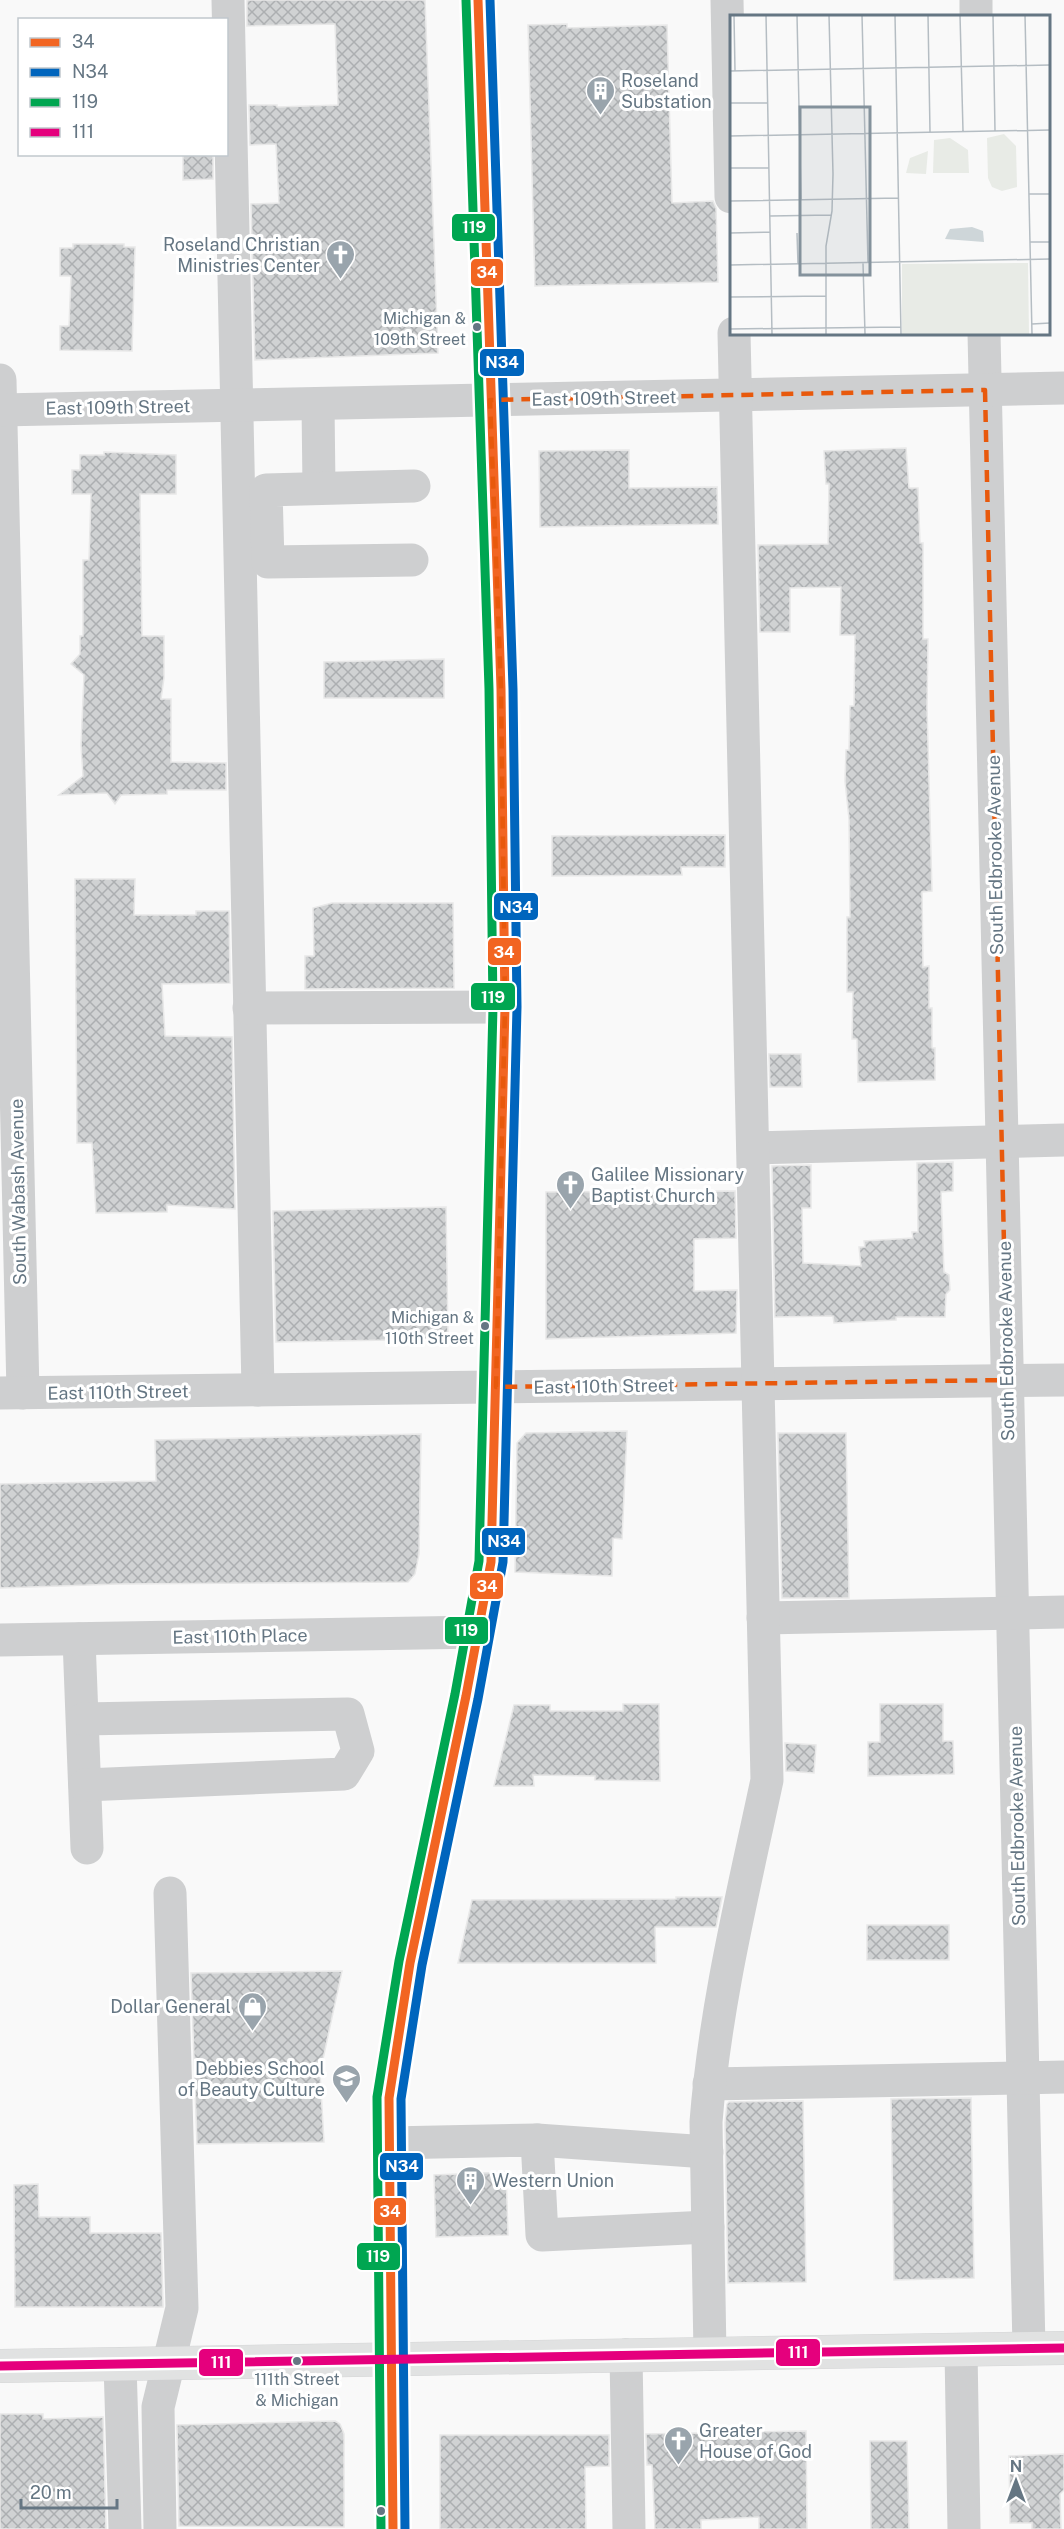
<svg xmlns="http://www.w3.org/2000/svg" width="1064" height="2529" viewBox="0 0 1064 2529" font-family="'Public Sans',sans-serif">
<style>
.building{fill:url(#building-cross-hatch);stroke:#e8e8e8;stroke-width:1.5}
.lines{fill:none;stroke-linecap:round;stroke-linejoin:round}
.major-casing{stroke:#d5d6d7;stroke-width:34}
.minor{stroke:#cecfd0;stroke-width:33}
.major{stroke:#e1e2e2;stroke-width:33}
.bus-1-casing{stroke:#fff;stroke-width:14}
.bus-2-casing{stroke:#fff;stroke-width:14}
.bus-3-casing{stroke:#fff;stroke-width:14}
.bus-4-casing{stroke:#fff;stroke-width:14}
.bus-1{stroke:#f26522;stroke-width:9}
.bus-2{stroke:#0065bd;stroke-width:9}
.bus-3{stroke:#00a651;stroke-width:9}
.bus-4{stroke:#e5007d;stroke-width:9}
.marked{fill:none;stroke:#e8590c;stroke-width:4.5;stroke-dasharray:12 8;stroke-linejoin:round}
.bus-dot{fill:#657683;stroke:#fff;stroke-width:2}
.labels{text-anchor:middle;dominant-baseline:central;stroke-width:6;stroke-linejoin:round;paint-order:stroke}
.bus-label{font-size:16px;fill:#657683;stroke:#fff;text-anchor:end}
.poi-label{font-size:18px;fill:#657683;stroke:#fff;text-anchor:start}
.street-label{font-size:18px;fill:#657683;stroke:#fff}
.inset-road{fill:none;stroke:#b5bdc3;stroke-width:1.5}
.view{fill:#84929c;fill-opacity:0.15;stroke:#84929c;stroke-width:3}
.inset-edge{fill:none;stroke:#657683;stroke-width:3}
.line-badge{stroke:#fff;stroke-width:2}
.badge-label{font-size:16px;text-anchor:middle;font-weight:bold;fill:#fff}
</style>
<defs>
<pattern id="building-cross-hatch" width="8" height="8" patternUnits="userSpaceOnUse" patternTransform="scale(1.5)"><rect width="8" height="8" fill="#d0d2d3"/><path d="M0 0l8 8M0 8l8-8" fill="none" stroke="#acafb1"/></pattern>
</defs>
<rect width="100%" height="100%" fill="#f9f9f9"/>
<g class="building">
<polygon points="247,0 425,0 438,353 255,360 251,204 279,203 276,144 250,145 249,105 277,105 277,107 338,105 335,24 247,26"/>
<polygon points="567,24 567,28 667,25 672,203 713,201 716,208 718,282 535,286 528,25"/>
<polygon points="183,154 213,154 213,179 183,180"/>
<polygon points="73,244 124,244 124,247 135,247 132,351 60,350 60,326 69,326 71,276 60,276 60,248 73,248"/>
<polygon points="906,448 909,488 918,488 920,543 923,543 923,639 928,639 927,707 932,891 922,892 923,967 929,966 929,1008 932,1008 932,1048 935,1048 935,1080 858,1082 857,1039 852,1039 853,992 847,992 847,917 850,917 849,819 845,781 846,750 849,750 850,706 854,706 855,635 840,635 841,587 790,588 790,632 760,632 758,545 828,544 829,484 826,484 824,451"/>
<polygon points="629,450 629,488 717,487 718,524 540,527 539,451"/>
<polygon points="104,452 176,455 176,494 140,494 142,636 164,636 164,678 161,699 171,699 171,762 226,763 226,790 167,790 167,794 121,795 115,804 107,793 59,795 83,776 81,745 84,675 71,664 80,654 80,636 83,636 83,560 89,560 91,494 72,494 72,470 80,470 80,455 104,455"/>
<polygon points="444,659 444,698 324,698 324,662"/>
<polygon points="725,835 725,867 681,867 682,875 552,876 552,836"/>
<polygon points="75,879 135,879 134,915 196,915 196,911 229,911 230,983 162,984 165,1036 232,1037 235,1209 167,1205 167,1212 96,1213 92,1143 77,1143"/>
<polygon points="332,903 453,903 454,988 305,989 305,956 314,956 313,908"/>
<polygon points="769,1054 801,1054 802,1087 770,1087"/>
<polygon points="953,1162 953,1191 941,1192 944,1272 949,1275 950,1290 946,1294 945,1317 896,1317 896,1320 834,1323 833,1316 775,1317 772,1166 811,1165 811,1208 802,1208 803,1263 861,1266 859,1247 865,1247 864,1241 913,1238 912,1232 918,1232 917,1163"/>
<polygon points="735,1191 736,1238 694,1239 694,1291 737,1290 736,1333 546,1339 546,1192"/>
<polygon points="446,1207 448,1339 276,1342 273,1211"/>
<polygon points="627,1431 622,1539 613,1538 612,1576 515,1572 517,1443 526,1433"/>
<polygon points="778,1433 846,1433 849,1598 782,1598"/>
<polygon points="421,1434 419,1554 415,1574 408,1582 118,1584 0,1588 0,1484 156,1481 155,1440"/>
<polygon points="623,1704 659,1704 660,1781 595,1780 595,1776 533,1775 534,1786 494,1786 514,1705 550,1705 550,1711 623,1711"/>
<polygon points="880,1704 943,1704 943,1741 953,1741 954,1774 868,1776 868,1742 880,1742"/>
<polygon points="785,1743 816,1745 814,1773 786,1771"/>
<polygon points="676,1897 722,1897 716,1927 655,1927 656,1963 458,1963 472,1900 676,1899"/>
<rect x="867" y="1925" width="82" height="35"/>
<polygon points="342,1971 320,2073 324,2142 197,2144 191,1973"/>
<polygon points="971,2098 974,2278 894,2280 891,2099"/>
<polygon points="803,2101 806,2282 728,2283 725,2123 727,2104 729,2102"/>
<polygon points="506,2172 508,2235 436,2237 434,2175"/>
<polygon points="38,2184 39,2217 90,2217 90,2233 161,2233 163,2307 15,2307 14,2185"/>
<polygon points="0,2414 43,2414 43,2419 103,2417 106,2529 0,2529"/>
<polygon points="335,2421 340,2424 344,2434 344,2527 179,2526 177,2425"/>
<polygon points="806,2431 807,2529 759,2529 759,2517 701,2520 701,2529 655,2529 652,2465 647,2465 646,2434"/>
<polygon points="440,2435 609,2435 609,2466 585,2467 586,2529 440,2529"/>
<polygon points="870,2441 907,2441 909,2529 871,2529"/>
<polygon points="1064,2454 1064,2490 1060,2494 1061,2529 1032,2529 1032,2523 1010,2523 1009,2456"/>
</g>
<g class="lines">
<defs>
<g id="major">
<polyline points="0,2366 1064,2348"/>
<path d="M393 2529 389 2098C411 1917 463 1742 491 1562L505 1007 501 689 478 0"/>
</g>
</defs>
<use href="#major" class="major-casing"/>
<g class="minor">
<polyline points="228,0 258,1390"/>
<polyline points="727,0 731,197"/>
<polyline points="976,0 976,16"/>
<polyline points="984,333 1029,2348"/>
<polyline points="0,380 23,1393"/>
<polyline points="318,404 319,488"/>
<polyline points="0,410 1064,388"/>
<polyline points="412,560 268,562 266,490 414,486"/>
<polyline points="249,1008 505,1007"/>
<polyline points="753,1148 1064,1140"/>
<polyline points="0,1393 1064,1380"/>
<polyline points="763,1618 1064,1612"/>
<polyline points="79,1639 87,1848"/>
<polyline points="0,1640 480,1632"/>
<polyline points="83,1719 348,1714 358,1751 344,1774 85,1785"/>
<polyline points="709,2084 1064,2077"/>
<polyline points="537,2140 707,2152"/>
<polyline points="389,2143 537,2140 542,2235 708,2227"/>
<polyline points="961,2350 964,2529"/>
<path d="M710 2354 706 2122C715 2006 743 1893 767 1780L734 333"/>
<polyline points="626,2355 629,2529"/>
<polyline points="120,2364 125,2529"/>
<polyline points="160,2529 158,2407 182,2308 170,1893"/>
</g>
<use href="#major" class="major"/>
<defs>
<polyline id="bus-1" points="393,2529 389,2098 410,1963 466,1696 491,1562 505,1007 501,689 478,0"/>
<polyline id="bus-2" points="405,2529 401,2099 422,1965 478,1699 503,1562 517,1007 513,689 490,0"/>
<polyline id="bus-3" points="381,2529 377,2097 399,1961 455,1694 479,1561 493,1007 489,689 466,0"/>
<polyline id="bus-4" points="0,2366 1064,2348"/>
</defs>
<use href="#bus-1" class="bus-1-casing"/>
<use href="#bus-2" class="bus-2-casing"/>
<use href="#bus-3" class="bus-3-casing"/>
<use href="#bus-4" class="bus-4-casing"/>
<use href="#bus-1" class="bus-1"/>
<use href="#bus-2" class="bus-2"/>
<use href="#bus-3" class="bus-3"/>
<use href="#bus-4" class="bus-4"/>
</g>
<path class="marked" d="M985 390 1007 1380 496 1387 505 1007 501 689 490 400Z"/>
<defs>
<symbol id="building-pin" viewBox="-11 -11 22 30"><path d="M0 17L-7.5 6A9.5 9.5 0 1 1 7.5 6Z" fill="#99a4ac" stroke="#fff"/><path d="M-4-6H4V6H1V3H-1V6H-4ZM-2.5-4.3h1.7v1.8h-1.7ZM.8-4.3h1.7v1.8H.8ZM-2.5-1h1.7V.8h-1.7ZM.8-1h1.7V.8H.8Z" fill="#fff"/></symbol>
<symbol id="church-pin" viewBox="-11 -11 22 30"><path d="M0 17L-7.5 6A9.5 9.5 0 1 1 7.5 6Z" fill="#99a4ac" stroke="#fff"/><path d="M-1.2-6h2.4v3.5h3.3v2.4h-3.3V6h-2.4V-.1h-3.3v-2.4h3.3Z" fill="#fff"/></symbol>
<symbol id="shop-pin" viewBox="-11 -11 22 30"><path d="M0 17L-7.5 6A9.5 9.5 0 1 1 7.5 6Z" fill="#99a4ac" stroke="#fff"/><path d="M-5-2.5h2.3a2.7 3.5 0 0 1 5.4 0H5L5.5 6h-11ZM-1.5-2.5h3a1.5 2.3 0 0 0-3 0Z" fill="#fff"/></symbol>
<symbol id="school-pin" viewBox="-11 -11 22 30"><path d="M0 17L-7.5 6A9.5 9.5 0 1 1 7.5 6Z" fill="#99a4ac" stroke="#fff"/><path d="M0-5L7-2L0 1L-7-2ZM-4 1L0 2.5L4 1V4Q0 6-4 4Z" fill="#fff"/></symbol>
</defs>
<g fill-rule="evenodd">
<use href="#building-pin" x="584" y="74" width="33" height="45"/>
<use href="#church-pin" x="324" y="238" width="33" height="45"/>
<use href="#church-pin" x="554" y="1168" width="33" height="45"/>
<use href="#shop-pin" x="236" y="1990" width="33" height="45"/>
<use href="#school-pin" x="330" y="2062" width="33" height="45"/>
<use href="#building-pin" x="454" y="2164" width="33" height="45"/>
<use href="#church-pin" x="662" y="2424" width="33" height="45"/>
</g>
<g class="bus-dot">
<circle cx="477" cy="327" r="5"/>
<circle cx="485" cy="1326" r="5"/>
<circle cx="297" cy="2361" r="5"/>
<circle cx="381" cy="2511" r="5"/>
</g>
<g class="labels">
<g class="bus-label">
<text x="466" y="318">Michigan &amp;<tspan x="466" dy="21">109th Street</tspan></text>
<text x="474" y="1317">Michigan &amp;<tspan x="474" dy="21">110th Street</tspan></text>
<text x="297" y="2379" text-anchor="middle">111th Street<tspan x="297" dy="21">&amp; Michigan</tspan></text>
</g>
<g class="poi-label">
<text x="621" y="80">Roseland<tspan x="621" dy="21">Substation</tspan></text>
<text x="320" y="244" text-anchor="end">Roseland Christian<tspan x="320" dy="21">Ministries Center</tspan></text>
<text x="591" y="1174">Galilee Missionary<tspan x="591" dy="21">Baptist Church</tspan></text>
<text x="231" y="2006" text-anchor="end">Dollar General</text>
<text x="325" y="2068" text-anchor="end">Debbies School<tspan x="325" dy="21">of Beauty Culture</tspan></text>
<text x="492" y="2180">Western Union</text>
<text x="699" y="2430">Greater<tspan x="699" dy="21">House of God</tspan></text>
</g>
<g class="street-label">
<text transform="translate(604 398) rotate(-1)">East 109th Street</text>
<text transform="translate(118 407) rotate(-1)">East 109th Street</text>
<text transform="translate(995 855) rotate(-91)">South Edbrooke Avenue</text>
<text transform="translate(18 1192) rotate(-91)">South Wabash Avenue</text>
<text transform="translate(1006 1341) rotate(-91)">South Edbrooke Avenue</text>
<text transform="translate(604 1386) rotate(-1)">East 110th Street</text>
<text transform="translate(118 1392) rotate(-1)">East 110th Street</text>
<text transform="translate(240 1636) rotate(-1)">East 110th Place</text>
<text transform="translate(1017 1826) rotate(-91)">South Edbrooke Avenue</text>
</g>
</g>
<g transform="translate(730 15)">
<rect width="320" height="320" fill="#f9f9f9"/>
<path d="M274 119 286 131 287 172 272 176 262 172 258 163 257 123ZM220 123 238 135 239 158H203L204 125ZM198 136 196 159 176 158 180 143Z" fill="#e8ebe6"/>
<path d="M298 248 299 319H172V249Z" fill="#e8ebe6"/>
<path d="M242 212 253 216 254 227 215 224 220 214Z" fill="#ced6d9"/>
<path class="inset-road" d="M4 0 5 56M36 0 42 319M67 0 71 185M132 0 138 248M165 0 171 319M198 0 200 117M230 0 233 116M263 0 265 116M295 0 302 319M0 56 320 50M0 88H37M0 121 320 115M0 153H39M299 179H320M0 186 169 183M40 201 101 200M0 218 40 217M67 218 68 249M300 227H320M133 248 135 319M0 250 320 244M0 282 96 281M302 309 320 308M0 314 171 312M96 319V231L102 196 103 159 99 0"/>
<path class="view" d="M70 92H140V260H70Z"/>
<rect width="320" height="320" class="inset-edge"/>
</g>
<g class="line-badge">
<rect x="451" y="213" width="45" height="29" rx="6" fill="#00a651"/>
<rect x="470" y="258" width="34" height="29" rx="6" fill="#f26522"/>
<rect x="479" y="348" width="46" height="29" rx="6" fill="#0065bd"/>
<rect x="493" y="892" width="46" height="29" rx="6" fill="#0065bd"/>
<rect x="487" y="937" width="35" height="29" rx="6" fill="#f26522"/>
<rect x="470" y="982" width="46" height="29" rx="6" fill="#00a651"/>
<rect x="481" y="1527" width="45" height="29" rx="6" fill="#0065bd"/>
<rect x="469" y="1572" width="35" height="28" rx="6" fill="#f26522"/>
<rect x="444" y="1616" width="45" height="29" rx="6" fill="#00a651"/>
<rect x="379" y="2152" width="45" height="29" rx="6" fill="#0065bd"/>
<rect x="373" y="2197" width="34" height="29" rx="6" fill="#f26522"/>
<rect x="356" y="2242" width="45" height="29" rx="6" fill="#00a651"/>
<rect x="775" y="2338" width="46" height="29" rx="6" fill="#e5007d"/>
<rect x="198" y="2348" width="46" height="29" rx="6" fill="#e5007d"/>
</g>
<g class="badge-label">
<text x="474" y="233">119</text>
<text x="487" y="278">34</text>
<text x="502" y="368">N34</text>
<text x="516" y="913">N34</text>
<text x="504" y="958">34</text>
<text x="493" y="1003">119</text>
<text x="504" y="1547">N34</text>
<text x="487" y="1592">34</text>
<text x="466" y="1636">119</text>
<text x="402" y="2172">N34</text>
<text x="390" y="2217">34</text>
<text x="378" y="2262">119</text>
<text x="798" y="2358">111</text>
<text x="221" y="2368">111</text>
</g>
<rect x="18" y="18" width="210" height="138" fill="#ffffff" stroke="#c1c8cd" stroke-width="1.5"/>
<rect x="30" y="38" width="30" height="9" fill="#f26522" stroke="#c1c8cd" stroke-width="1.5"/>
<text x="72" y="48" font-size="18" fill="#657683">34</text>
<rect x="30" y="68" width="30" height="9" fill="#0065bd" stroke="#c1c8cd" stroke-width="1.5"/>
<text x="72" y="78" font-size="18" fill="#657683">N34</text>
<rect x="30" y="98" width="30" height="9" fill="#00a651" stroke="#c1c8cd" stroke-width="1.5"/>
<text x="72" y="108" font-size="18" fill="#657683">119</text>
<rect x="30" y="128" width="30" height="9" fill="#e5007d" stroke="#c1c8cd" stroke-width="1.5"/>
<text x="72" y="138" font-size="18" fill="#657683">111</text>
<g transform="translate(1016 2481)" stroke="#ffffff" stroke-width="4.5" paint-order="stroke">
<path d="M0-4.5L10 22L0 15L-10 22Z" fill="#657683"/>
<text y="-9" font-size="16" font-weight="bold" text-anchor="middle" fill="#657683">N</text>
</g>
<path d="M21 2499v9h96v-9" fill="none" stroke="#657683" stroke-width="3"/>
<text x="30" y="2499" font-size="18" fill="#657683" stroke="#ffffff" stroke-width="4.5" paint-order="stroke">20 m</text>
</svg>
